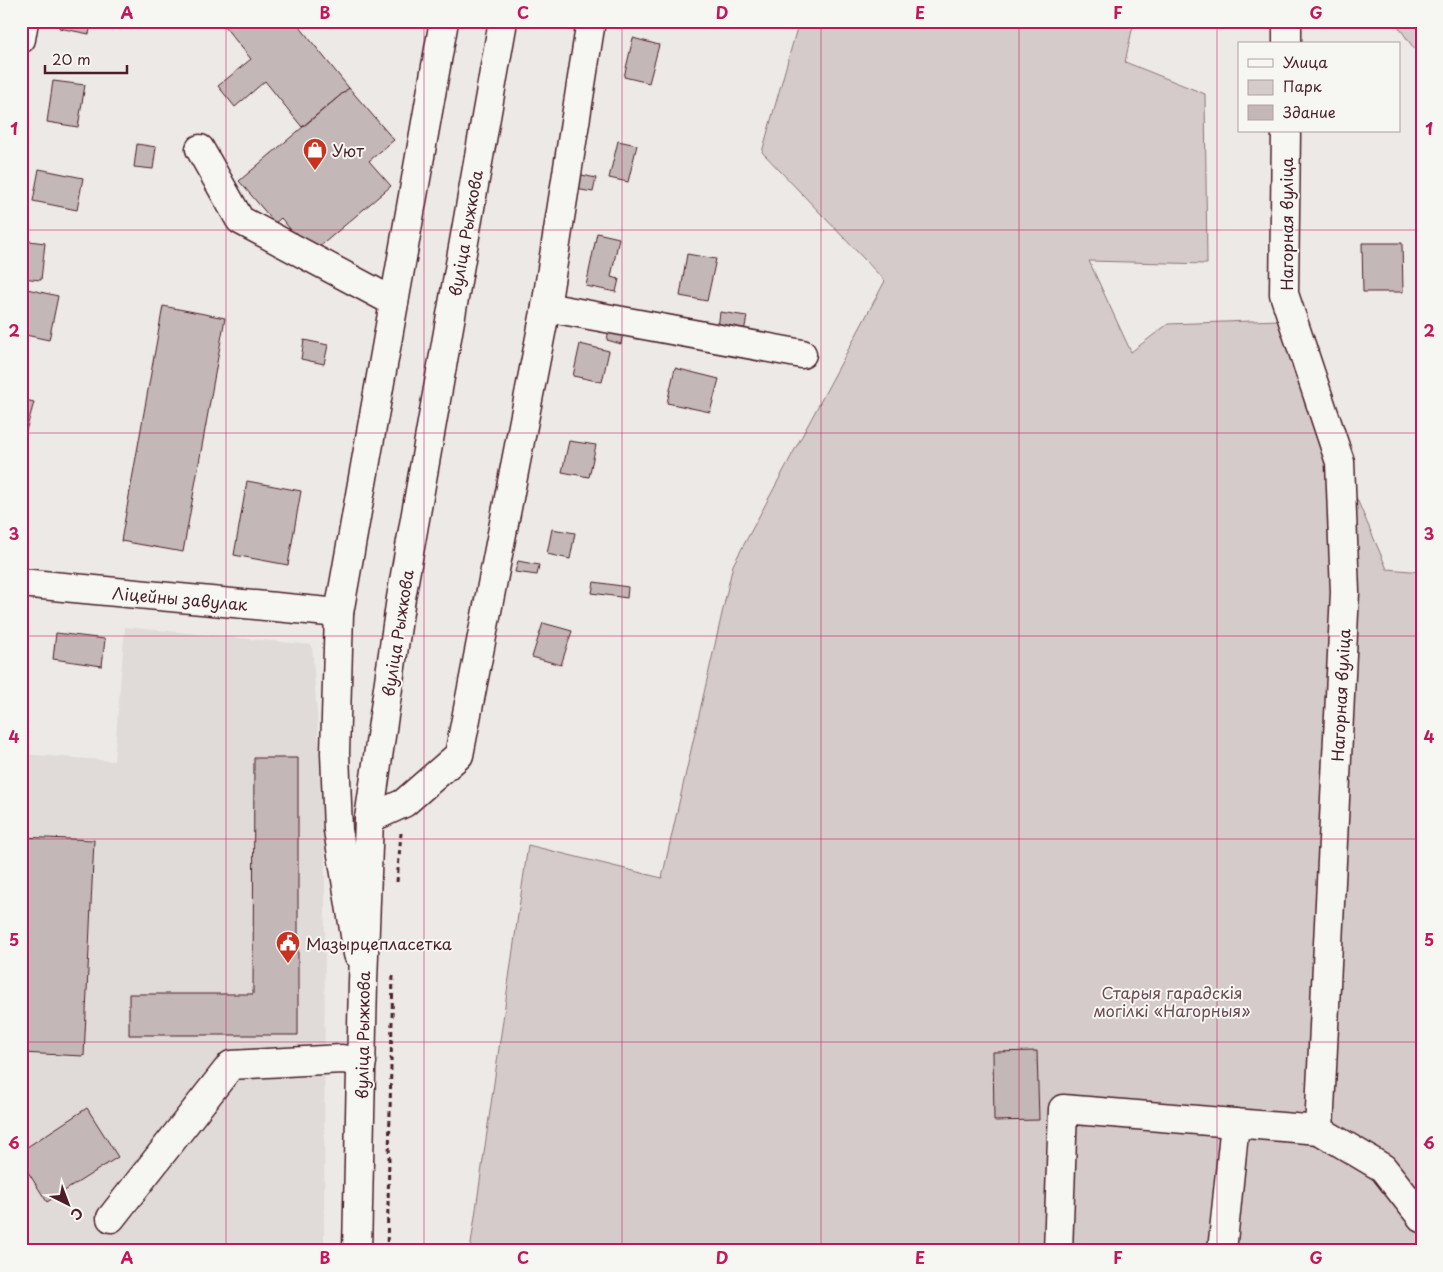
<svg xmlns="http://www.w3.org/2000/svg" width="1443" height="1272" viewBox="0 0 1443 1272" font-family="'Playpen Sans',sans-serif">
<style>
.built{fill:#e0dad8}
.green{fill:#d4cbca;stroke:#8f757a}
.building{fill:#c4b7b7;stroke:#4a1f2b}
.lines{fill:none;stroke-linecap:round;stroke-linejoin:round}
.minor-casing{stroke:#4a1f2b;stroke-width:31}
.major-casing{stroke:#4a1f2b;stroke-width:31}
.path{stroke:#4a1f2b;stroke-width:3;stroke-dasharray:5 4;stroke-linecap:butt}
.minor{stroke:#f6f6f2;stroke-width:28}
.major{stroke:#f6f6f2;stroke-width:28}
.grid{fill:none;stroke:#c2185b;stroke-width:1;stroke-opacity:0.55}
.labels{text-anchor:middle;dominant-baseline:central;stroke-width:4;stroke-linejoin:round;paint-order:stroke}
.poi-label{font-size:16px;fill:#4a1f2b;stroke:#f6f6f2;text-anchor:start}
.street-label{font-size:16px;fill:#4a1f2b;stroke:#f6f6f2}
.park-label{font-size:16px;fill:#6c4a53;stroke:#f6f6f2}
.neatline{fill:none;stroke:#c2185b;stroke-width:2}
.grid-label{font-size:16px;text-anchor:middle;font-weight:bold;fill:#c2185b}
</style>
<rect width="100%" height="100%" fill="#ece9e6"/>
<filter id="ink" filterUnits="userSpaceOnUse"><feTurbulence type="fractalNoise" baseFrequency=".02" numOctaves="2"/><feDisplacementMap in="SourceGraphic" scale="10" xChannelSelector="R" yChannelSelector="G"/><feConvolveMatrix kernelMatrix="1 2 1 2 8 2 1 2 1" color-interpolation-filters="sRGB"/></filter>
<g filter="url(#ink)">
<polygon class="built" points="125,627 312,645 325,829 324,1251 21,1251 21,754 114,761"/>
<g class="green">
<polygon points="799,21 1134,21 1125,62 1205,94 1207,264 1089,261 1131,352 1168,324 1280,320 1387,569 1422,572 1422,1251 470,1251 528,845 662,878 733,565 885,281 762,152"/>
<polygon points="1396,21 1422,21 1422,60 1396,23"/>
</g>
<g class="building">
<polygon points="60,21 92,21 89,34 59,28"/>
<polygon points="220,21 295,21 349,88 302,127 265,81 235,107 218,86 251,59"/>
<polygon points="633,38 659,45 649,83 624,77"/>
<polygon points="53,81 85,85 78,127 47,122"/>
<polygon points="349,88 394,140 369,161 391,186 311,254 281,218 275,223 239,181"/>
<polygon points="618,141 637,145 628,182 609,178"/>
<polygon points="137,144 156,147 153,169 134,167"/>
<polygon points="39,169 83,178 77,210 33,201"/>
<polygon points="577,174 596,178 593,192 575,189"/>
<polygon points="597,233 619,238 611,277 619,279 616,292 586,286"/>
<polygon points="21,240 45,243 41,280 21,278"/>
<polygon points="1362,243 1402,243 1403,292 1363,292"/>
<polygon points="687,254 716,259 707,301 680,296"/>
<polygon points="27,289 58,296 49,340 21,334 21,314"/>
<polygon points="163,306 225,318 183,552 121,541"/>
<polygon points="720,312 747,316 744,332 718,328"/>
<polygon points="609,329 623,332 621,344 607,340"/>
<polygon points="304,340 328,345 324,364 301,359"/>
<polygon points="580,344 609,351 602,382 573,376"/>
<polygon points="675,368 719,379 710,412 667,403"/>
<polygon points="21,399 34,402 24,438 21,438"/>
<polygon points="569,441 596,445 589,477 562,472"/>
<polygon points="247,481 301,491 288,565 234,555"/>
<polygon points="552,529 575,533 570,559 547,554"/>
<polygon points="518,561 539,565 537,575 515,572"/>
<polygon points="594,582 628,587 627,598 592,593"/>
<polygon points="543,623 572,631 561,665 532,657"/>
<polygon points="56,633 105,639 102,666 53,659"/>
<polygon points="254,758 298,758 298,1035 129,1035 129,994 253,994"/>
<polygon points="21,837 94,840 84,1056 21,1053"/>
<polygon points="1037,1051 1039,1120 994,1121 993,1052"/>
<polygon points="87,1108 118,1157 47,1202 21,1161 21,1151"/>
</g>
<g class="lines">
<defs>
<g id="minor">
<polyline points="21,39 24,21"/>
<polyline points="1287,44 1287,21"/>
<polyline points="1286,131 1284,294 1340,462 1345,592 1319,1130 1383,1168 1422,1218"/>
<polyline points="200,149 240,220 394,302"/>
<polyline points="546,307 802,354"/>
<polyline points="21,583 339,613"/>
<polyline points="369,819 404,803 459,755 546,307 591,21"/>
<polyline points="358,954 338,830 335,753 339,613 444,21"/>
<polyline points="111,1218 231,1065 342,1059 362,1062"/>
<polyline points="1058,1251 1063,1109 1319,1130"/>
<polyline points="1222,1251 1235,1123"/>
</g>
<polyline id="major" points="357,1251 363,982 369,819 401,598 503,21"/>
</defs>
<use href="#minor" class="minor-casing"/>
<use href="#major" class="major-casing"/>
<g class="path">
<polyline points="397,882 401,833"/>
<polyline points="387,1251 393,973"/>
</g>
<use href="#minor" class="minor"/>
<use href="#major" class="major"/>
</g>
</g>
<path class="grid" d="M226 21V1251M424 21V1251M622 21V1251M821 21V1251M1019 21V1251M1217 21V1251M21 230H1422M21 433H1422M21 636H1422M21 839H1422M21 1042H1422"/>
<defs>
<symbol id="shop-pin" viewBox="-11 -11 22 30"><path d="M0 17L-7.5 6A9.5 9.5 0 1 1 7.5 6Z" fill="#c8321e" stroke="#f6f6f2"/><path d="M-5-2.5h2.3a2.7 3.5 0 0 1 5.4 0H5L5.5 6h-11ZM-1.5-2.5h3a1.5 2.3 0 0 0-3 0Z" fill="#fff"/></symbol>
<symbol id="civic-pin" viewBox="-11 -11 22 30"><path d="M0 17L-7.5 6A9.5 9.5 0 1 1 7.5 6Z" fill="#c8321e" stroke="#f6f6f2"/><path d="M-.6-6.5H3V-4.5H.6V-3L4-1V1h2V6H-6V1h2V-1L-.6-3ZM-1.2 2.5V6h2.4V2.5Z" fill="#fff"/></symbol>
</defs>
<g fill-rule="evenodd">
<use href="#shop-pin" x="301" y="136" width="28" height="38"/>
<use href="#civic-pin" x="274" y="929" width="28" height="38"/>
</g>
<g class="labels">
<g class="poi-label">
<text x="332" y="150">Уют</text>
<text x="306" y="943">Мазырцепласетка</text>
</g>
<g class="street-label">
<text transform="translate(1286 224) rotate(-90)">Нагорная вуліца</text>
<text transform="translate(465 233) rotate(-80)">вуліца Рыжкова</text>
<text transform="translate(180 598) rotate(5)">Ліцейны завулак</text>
<text transform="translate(397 633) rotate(-81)">вуліца Рыжкова</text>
<text transform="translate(1340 695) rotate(-87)">Нагорная вуліца</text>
<text transform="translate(362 1035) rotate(-89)">вуліца Рыжкова</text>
</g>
<g class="park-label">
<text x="1172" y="992">Старыя гарадскія<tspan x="1172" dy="18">могілкі «Нагорныя»</tspan></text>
</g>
</g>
<rect width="1443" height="1272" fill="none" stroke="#f6f6f2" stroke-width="55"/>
<rect x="1238" y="42" width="162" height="90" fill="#f6f6f2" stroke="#b1a0a2"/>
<rect x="1248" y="59" width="25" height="8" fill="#f6f6f2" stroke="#b1a0a2"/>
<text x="1283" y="68" font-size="15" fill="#4a1f2b">Улица</text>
<rect x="1248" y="80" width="25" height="15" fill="#d4cbca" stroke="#b1a0a2"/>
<text x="1283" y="92" font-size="15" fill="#4a1f2b">Парк</text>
<rect x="1248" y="105" width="25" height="15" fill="#c4b7b7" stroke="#b1a0a2"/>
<text x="1283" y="118" font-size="15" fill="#4a1f2b">Здание</text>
<g transform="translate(68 1204) rotate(138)" stroke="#f6f6f2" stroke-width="4" paint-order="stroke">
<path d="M0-4L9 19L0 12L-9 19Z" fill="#4a1f2b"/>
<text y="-8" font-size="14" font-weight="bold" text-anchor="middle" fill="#4a1f2b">С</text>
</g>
<path d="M45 65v8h82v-8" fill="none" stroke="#4a1f2b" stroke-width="2.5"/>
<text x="52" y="65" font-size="15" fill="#4a1f2b" stroke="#f6f6f2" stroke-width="4" paint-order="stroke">20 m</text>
<rect x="28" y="28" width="1388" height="1216" class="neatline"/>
<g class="grid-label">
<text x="127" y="19">A</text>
<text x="325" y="19">B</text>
<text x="523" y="19">C</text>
<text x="722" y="19">D</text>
<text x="920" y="19">E</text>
<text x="1118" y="19">F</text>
<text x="1316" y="19">G</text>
<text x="14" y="135">1</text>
<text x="1429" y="135">1</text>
<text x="14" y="337">2</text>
<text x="1429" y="337">2</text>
<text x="14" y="540">3</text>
<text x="1429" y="540">3</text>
<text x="14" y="743">4</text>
<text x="1429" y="743">4</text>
<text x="14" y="946">5</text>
<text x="1429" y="946">5</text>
<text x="14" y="1149">6</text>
<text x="1429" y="1149">6</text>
<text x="127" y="1264">A</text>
<text x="325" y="1264">B</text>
<text x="523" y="1264">C</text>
<text x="722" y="1264">D</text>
<text x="920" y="1264">E</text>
<text x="1118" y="1264">F</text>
<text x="1316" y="1264">G</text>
</g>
</svg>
